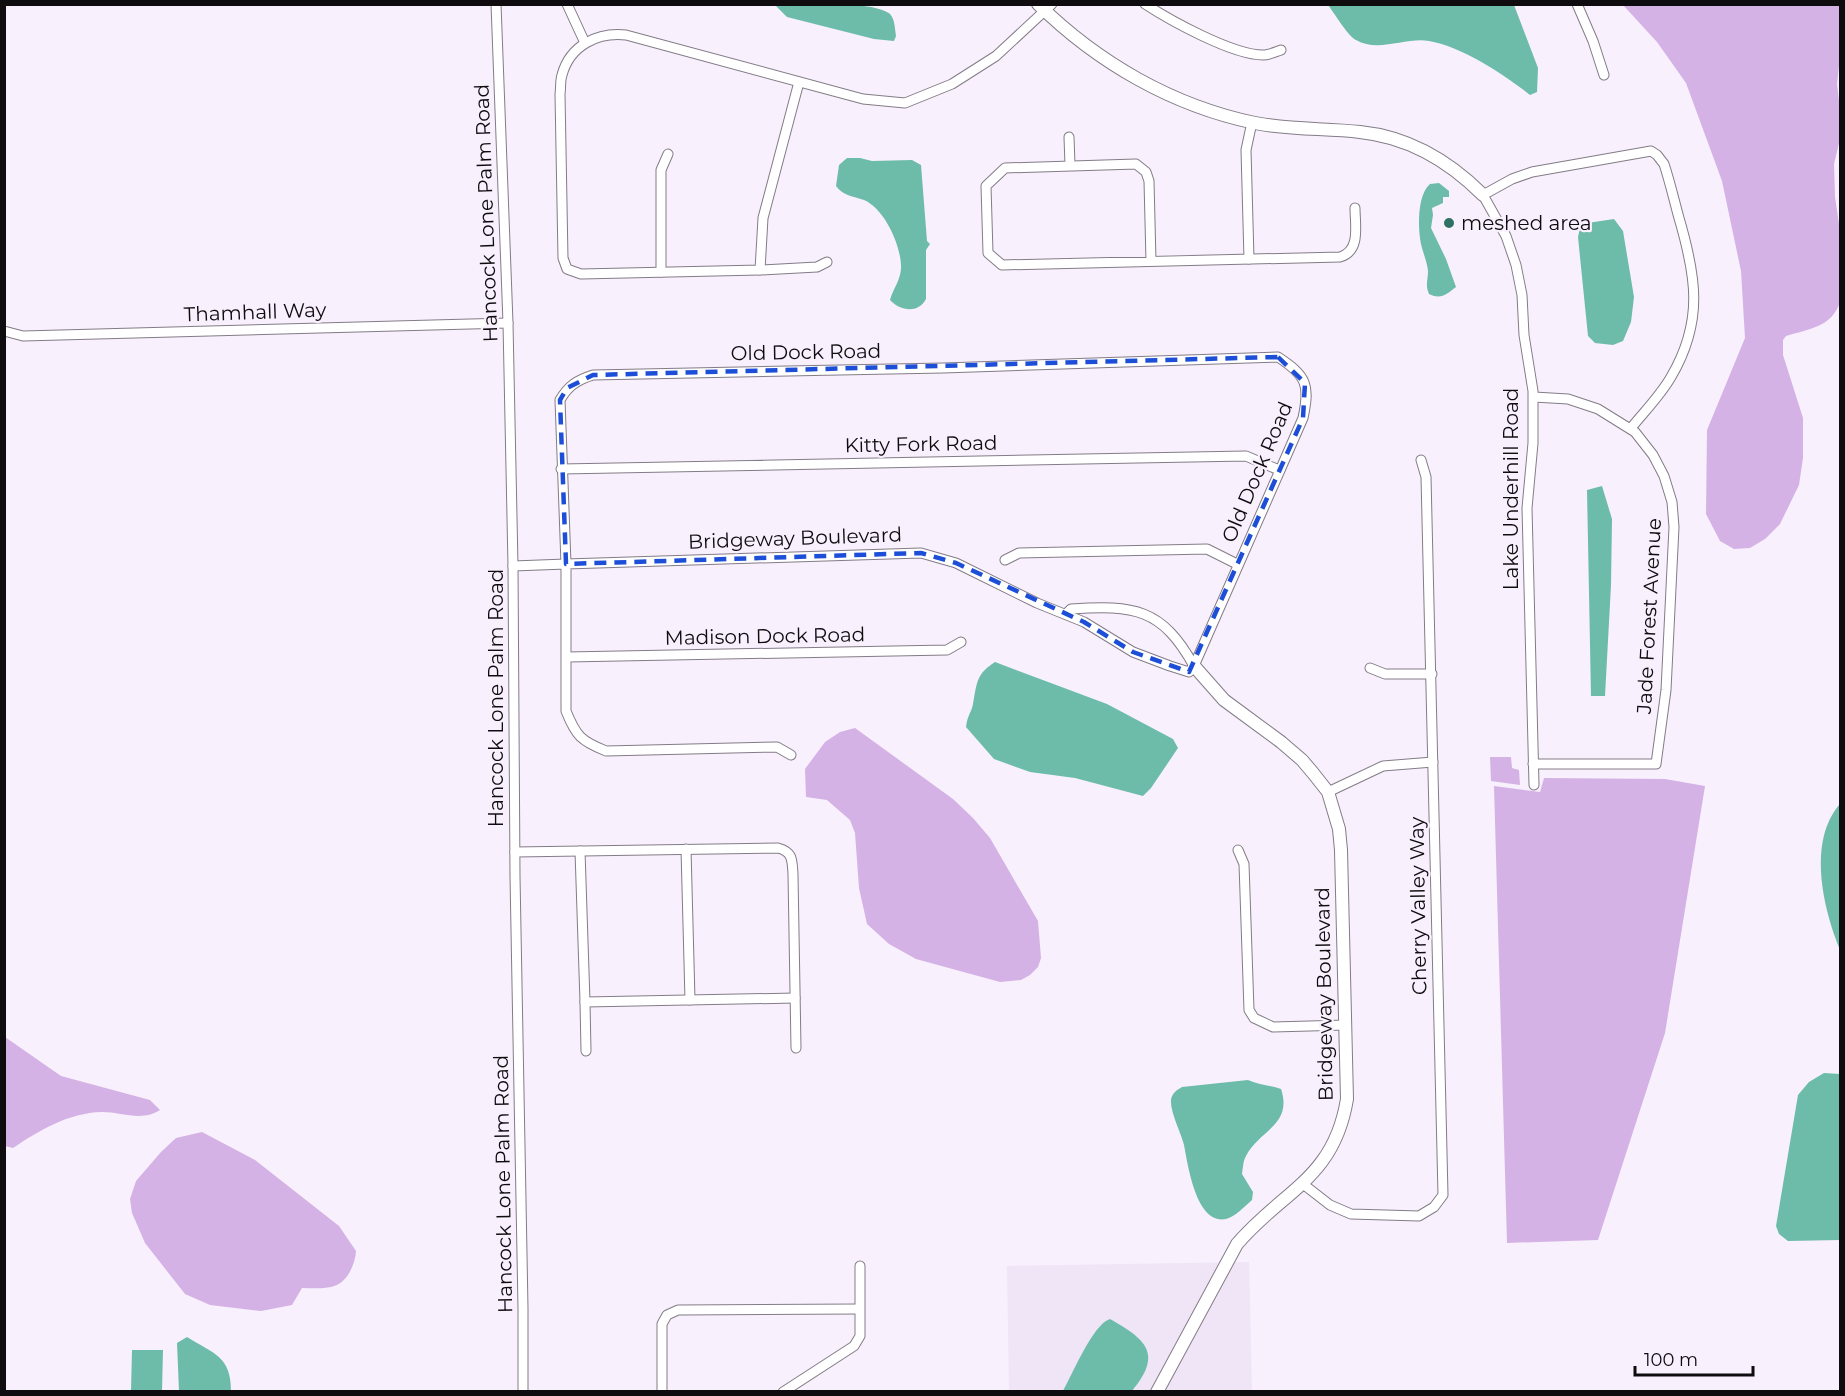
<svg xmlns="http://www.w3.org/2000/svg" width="1845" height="1396" viewBox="0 0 1845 1396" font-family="Montserrat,sans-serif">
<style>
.built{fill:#f0e4f7}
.green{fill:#d4b2e5}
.water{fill:#6cbca9}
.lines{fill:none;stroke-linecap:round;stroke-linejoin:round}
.minor-casing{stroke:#837c87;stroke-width:11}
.tertiary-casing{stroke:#837c87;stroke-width:14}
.minor{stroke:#fff;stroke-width:9}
.tertiary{stroke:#fff;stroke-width:12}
.marked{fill:none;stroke:#1d4ed8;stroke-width:4.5;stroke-dasharray:12 8;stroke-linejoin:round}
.poi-dot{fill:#2f7163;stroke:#f8f0fc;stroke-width:2}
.labels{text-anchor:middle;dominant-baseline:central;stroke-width:4.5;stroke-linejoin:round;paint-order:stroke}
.street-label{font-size:20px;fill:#0f0c10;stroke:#f8f0fc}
.poi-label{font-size:20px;fill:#0f0c10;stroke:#f8f0fc;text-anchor:start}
</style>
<rect width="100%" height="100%" fill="#f8f0fc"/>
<polygon class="built" points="1249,1262 1252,1391 1009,1391 1007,1266"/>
<g class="green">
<path d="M1623 5H1840V57L1837 84 1840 109V139L1834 164 1835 197 1840 231V302C1832 327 1809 329 1786 336L1783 340V355L1803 418V458L1799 485 1780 524 1765 539 1750 548 1734 549 1720 541 1706 514 1707 430 1745 338 1741 271 1722 181 1686 83 1657 42Z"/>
<polygon points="855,728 953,799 973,818 990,838 1038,921 1041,958 1038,967 1030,975 1021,980 1000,982 916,959 889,944 867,924 859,888 855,833 850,820 827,800 806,797 805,769 825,742 840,732"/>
<polygon points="1490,757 1511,757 1512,768 1519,770 1520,785 1491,781"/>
<polygon points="1544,778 1665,779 1705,786 1665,1033 1598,1240 1507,1243 1494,786 1540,792"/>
<path d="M5 1037 61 1076 150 1100 160 1110C142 1122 122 1112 102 1112 68 1113 40 1130 13 1148L5 1146Z"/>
<path d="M202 1132 255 1160 339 1226 356 1251C355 1265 347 1284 331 1287 322 1289 311 1288 302 1288L292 1305 261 1311 210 1305 185 1294 145 1243 132 1213 130 1199 136 1181 161 1152 176 1138Z"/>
</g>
<g class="water">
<path d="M775 5C800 4 873 0 890 14 895 19 895 30 896 36L894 41 874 39 787 17Z"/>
<path d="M1328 5H1514L1538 68 1537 92 1530 95C1505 75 1461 46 1429 41 1406 37 1378 53 1356 40 1347 35 1335 14 1328 5Z"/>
<path d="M847 158H860L872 161 912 160 921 165 927 241 930 244 926 250V299C918 314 900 311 890 300 893 289 900 281 901 269 902 247 885 209 864 200 853 196 843 196 836 186L839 165Z"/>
<path d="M1439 183 1449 191V197H1443V203L1432 208 1433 215 1431 228 1446 259 1456 287C1447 294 1441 300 1429 294 1425 285 1428 280 1428 271 1427 260 1421 249 1420 238 1418 223 1418 194 1430 184Z"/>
<polygon points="1614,219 1623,231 1634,297 1631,322 1623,341 1613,345 1595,343 1588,336 1578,237 1581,224"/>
<polygon points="1602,486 1612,519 1611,585 1605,696 1591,696 1587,490"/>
<path d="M995 662 1107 704 1173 739 1178 748 1151 788 1143 796 1075 778 1030 772 994 759 966 727C967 716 972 711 973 704 977 683 976 674 995 662Z"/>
<path d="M1840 804V950C1823 909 1807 841 1840 804Z"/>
<polygon points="1824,1073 1840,1074 1840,1240 1788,1241 1779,1234 1776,1226 1798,1095 1809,1082"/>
<path d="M1248 1080C1259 1085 1270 1085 1281 1089 1293 1125 1259 1130 1246 1156 1243 1161 1243 1168 1242 1174L1253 1192 1252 1200C1245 1206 1235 1217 1226 1219 1196 1225 1188 1165 1184 1145 1181 1133 1170 1112 1171 1100 1172 1093 1177 1090 1182 1087Z"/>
<path d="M1110 1319C1145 1339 1164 1353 1132 1391H1063C1072 1375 1093 1324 1110 1319Z"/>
<path d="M187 1337C214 1354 231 1356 231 1391H179L177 1343Z"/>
<polygon points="132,1350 163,1350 162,1391 131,1391"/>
</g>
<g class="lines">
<defs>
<g id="minor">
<polyline points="496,4 508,323 513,566 515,876 523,1308 523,1392"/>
<polyline points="567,4 585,43"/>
<path d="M1145 4C1171 21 1233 55 1263 55 1269 55 1275 52 1281 50"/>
<polyline points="1577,4 1593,41 1604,75"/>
<polyline points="1069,137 1070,165"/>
<polyline points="1249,259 1246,150 1252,122"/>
<path d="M1151 261 1149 181 1146 172 1136 164 1005 168 986 186 988 253 1002 265 1340 257C1361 251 1355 225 1355 208"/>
<path d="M827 262 817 267 760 270 581 274 567 269 563 258 560 94C561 88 560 81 562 75 570 45 598 32 626 35L863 99 905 103 952 84 996 56 1052 4"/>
<polyline points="760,270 763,218 799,82"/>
<polyline points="661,272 661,170 668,154"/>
<polyline points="4,331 23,336 508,323"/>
<polyline points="561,469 1246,456 1279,470"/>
<polyline points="1005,560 1019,553 1207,549 1237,564"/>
<path d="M513 566 566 564 921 553 956 563 1037 603 1084 622 1133 652 1170 666 1189 672 1194 666 1303 418C1310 385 1307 376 1278 357L943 368 593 375C577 380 568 386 560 400L566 564V711C576 736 581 741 606 751L777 747 791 755"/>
<path d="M1066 614 1071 609C1134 605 1162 608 1194 666"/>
<polyline points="567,657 947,650 961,642"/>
<polyline points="1370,668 1385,674 1432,674"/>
<polyline points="1533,764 1656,764 1666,690 1674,527 1672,502 1664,476 1653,455 1635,432 1598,409 1568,399 1534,397"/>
<path d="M1534 785 1527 508 1533 443V391L1524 335 1522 295 1516 265 1506 236 1483 195 1512 179 1532 172 1651 151 1657 155 1664 164C1670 182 1674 200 1679 218 1696 276 1704 321 1671 377 1660 396 1644 412 1631 428"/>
<polyline points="1328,792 1383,766 1433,762"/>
<polyline points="686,849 690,1000"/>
<polyline points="1238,850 1244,864 1249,1010 1254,1018 1273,1027 1346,1025"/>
<polyline points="580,851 585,1002 795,998"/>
<path d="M515 852 778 848C793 852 792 860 793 874L796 1048"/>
<polyline points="585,1002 586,1051"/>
<polyline points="1303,1184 1330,1205 1351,1214 1419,1216 1434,1207 1443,1195 1426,477 1421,460"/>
<polyline points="662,1392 662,1324 667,1315 678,1310 859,1309"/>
<polyline points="783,1392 854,1346 860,1336 860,1266"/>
</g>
<g id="tertiary">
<path d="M1038 4C1098 63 1173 106 1255 123 1290 130 1325 128 1360 132 1409 137 1448 160 1483 195"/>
<path d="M1157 1392 1237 1244C1283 1190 1334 1179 1347 1099L1341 850 1339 829 1328 792 1313 773 1302 760 1281 742 1224 700 1194 666"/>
</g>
</defs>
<use href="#minor" class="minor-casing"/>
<use href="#tertiary" class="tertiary-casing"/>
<use href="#minor" class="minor"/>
<use href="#tertiary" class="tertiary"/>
</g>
<path class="marked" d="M1278 357 1305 383 1303 418 1189 672 1133 652 1084 622 956 563 921 553 566 564 560 400 567 388 593 375Z"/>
<circle class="poi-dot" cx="1449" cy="223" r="6"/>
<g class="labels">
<g class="street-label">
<text transform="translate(486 213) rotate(-92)">Hancock Lone Palm Road</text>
<text transform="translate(255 312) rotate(-2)">Thamhall Way</text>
<text transform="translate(806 352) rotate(-1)">Old Dock Road</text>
<text transform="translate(921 444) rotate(-1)">Kitty Fork Road</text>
<text transform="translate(1257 472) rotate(-67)">Old Dock Road</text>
<text transform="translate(1511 489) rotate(-90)">Lake Underhill Road</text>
<text transform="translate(795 538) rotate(-2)">Bridgeway Boulevard</text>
<text transform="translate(1649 616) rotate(-87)">Jade Forest Avenue</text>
<text transform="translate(765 636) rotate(-1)">Madison Dock Road</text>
<text transform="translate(496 698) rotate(-90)">Hancock Lone Palm Road</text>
<text transform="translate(1418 906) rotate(-91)">Cherry Valley Way</text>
<text transform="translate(1324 994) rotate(-91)">Bridgeway Boulevard</text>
<text transform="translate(503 1184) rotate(-91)">Hancock Lone Palm Road</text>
</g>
<g class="poi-label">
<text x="1461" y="223">meshed area</text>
</g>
</g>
<rect width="1845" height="1396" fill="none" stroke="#0f0c10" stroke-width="12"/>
<path d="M1635 1366v9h118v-9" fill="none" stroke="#0f0c10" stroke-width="3"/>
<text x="1644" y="1366" font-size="18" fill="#0f0c10" stroke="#f8f0fc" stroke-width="4.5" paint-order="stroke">100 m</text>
</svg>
